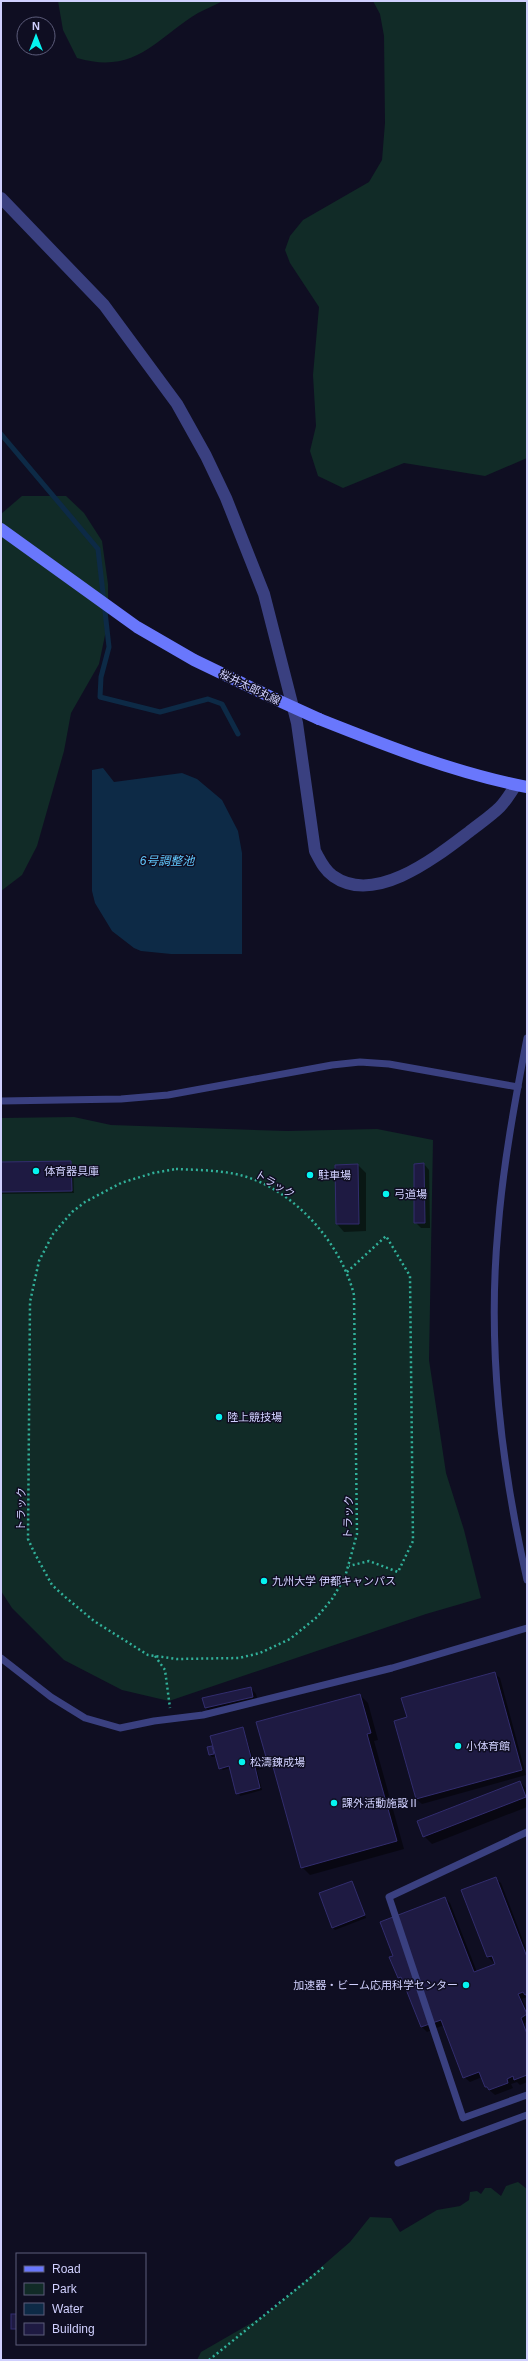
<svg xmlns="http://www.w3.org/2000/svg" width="528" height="2361" viewBox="0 0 528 2361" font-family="Helvetica,'Noto Sans JP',sans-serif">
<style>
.green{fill:#112b27}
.water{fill:#0d2a46}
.shadow{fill:#0007}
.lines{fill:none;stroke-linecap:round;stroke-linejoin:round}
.stream{stroke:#0d2a46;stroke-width:5}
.building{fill:#1e1a42;stroke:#322d6e}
.path{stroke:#31b19a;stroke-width:2.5;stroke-dasharray:2 3;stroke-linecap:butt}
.lane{stroke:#3a4080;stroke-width:7}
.street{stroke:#3a4080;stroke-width:12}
.secondary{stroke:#6977fc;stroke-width:12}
.secondary-bridge{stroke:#6977fc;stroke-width:12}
.poi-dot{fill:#05f4f0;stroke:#0f0e22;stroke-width:1.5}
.labels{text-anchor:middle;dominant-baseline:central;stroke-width:3;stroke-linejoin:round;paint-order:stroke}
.street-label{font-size:11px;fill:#d0d0fe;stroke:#0f0e22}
.poi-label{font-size:11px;fill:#d0d0fe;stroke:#0f0e22;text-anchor:start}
.water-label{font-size:12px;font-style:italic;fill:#60c6fb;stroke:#0f0e22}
</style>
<rect width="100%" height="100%" fill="#0f0e22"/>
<g class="green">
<path d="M58 1H223C215 5 206 9 198 13 155 39 136 75 77 58L63 30Z"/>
<polygon points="373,1 527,1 527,458 485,476 404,463 343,488 318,476 310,451 316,426 313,375 319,307 290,263 285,250 290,236 303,220 369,182 382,160 385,123 384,36 380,14"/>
<polygon points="22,496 66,496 84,513 102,541 108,584 108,621 99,664 71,713 64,751 37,846 22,875 1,891 1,514"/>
<polygon points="74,1117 111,1125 287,1131 377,1129 433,1140 429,1360 446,1473 464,1530 481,1598 426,1614 169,1701 122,1690 64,1660 12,1608 1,1591 1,1118"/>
<polygon points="518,2182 527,2189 527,2360 197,2360 201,2352 267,2314 350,2242 370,2217 391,2218 400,2232 437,2210 460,2206 469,2200 470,2192 477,2191 481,2194 485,2188 491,2188 501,2196 506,2186"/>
</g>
<polygon class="water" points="103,768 114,782 182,773 197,779 222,800 238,831 242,853 242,954 171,954 141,951 134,948 112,931 95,903 92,891 92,770"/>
<g class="shadow">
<polygon points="71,1162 73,1165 74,1193 1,1194 1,1163"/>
<polygon points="424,1164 429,1170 430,1228 421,1228 415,1222"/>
<polygon points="358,1165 366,1173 366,1231 344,1232 337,1224"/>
<polygon points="494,1673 500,1678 526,1775 422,1804 416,1799 395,1722 408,1718"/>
<polygon points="251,1688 256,1694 258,1702 211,1713 206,1708"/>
<polygon points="360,1695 368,1703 378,1740 374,1741 404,1849 310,1875 302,1867 275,1769 271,1766 257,1770 262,1790 240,1796 230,1768 223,1770 220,1768 217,1756 212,1757 210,1755 212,1747 215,1751 243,1728 254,1761 267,1758"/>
<polygon points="520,1782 527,1789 527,1807 432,1844 424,1836"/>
<polygon points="495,1878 501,1883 527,1951 527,1993 524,1994 527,1997 522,1999 527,2009 527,2022 525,2023 527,2082 520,2085 517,2082 511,2084 513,2088 495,2095 486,2087 482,2077 470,2082 464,2077 444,2025 427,2032 422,2027 391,1958 394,1956 445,1898 450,1903 477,1972 496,1965 488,1957 462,1891"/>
<polygon points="351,1882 366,1918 335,1930 332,1927"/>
</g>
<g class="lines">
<polyline class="stream" points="1,434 98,549 109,647 101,677 100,697 160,712 208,699 222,704 238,734"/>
</g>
<g class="building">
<polygon points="71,1161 72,1191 1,1192 1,1162"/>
<polygon points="424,1163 425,1223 414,1223 414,1164"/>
<polygon points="358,1164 359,1224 336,1224 335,1165"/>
<polygon points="495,1672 522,1770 416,1799 394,1721 407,1717 401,1698"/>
<polygon points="251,1687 253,1697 205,1708 202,1698"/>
<polygon points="360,1694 371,1733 367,1734 397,1841 301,1868 272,1763 268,1764 256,1722"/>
<polygon points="243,1727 252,1761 266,1757 268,1764 255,1767 260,1788 236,1794 229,1766 219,1769 210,1736"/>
<polygon points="212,1746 214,1754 209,1755 207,1747"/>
<polygon points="520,1781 526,1797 423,1837 417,1821"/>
<polygon points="496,1877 527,1957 527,1994 525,1995 523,1992 518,1994 527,2014 521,2018 527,2034 527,2075 514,2080 513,2076 507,2079 508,2083 489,2090 487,2087 485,2087 479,2072 463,2078 441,2020 421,2027 401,1977 398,1978 389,1957 393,1956 380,1922 445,1897 474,1972 495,1964 492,1956 487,1957 461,1890"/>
<polygon points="352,1881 365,1915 332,1928 319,1893"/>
<rect x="11" y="2314" width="6" height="15"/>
</g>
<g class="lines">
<g class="path">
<path d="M176 1169C197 1170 219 1170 240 1175 294 1189 341 1243 354 1295L357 1534 345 1577 332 1599 317 1617 290 1639 260 1653 239 1658 177 1659 148 1655 94 1621 64 1596 52 1585 34 1552 28 1539 30 1302 39 1261 53 1234 72 1212 85 1202 121 1183 153 1173Z"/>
<polyline points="347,1272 386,1236 410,1276 413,1541 398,1572 369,1561 349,1566"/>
<polyline points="155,1656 165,1670 170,1708"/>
<polyline points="209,2360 325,2266"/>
</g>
<g class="lane">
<path d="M527 1038C515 1101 503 1165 498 1229 487 1348 501 1464 527 1580"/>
<polyline points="1,1101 121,1099 168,1095 332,1065 360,1062 389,1064 518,1087"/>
<polyline points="1,1658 51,1697 85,1718 120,1728 154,1721 203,1715 392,1668 527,1628"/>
<polyline points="527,1832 389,1897 463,2118 527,2095"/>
<polyline points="398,2163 527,2115"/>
</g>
<path class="street" d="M1 198 104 305 177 404 206 456 226 498 264 594 297 723 315 851C320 860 324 870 333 876 375 906 436 857 469 832 479 824 491 816 500 807 506 801 511 792 516 785"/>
<g class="secondary">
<polyline points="1,529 137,627 194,660 275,699"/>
<path d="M319 719C387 746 455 773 527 787"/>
</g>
<polyline class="secondary-bridge" points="275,699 319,719"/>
</g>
<g class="poi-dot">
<circle cx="36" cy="1171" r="4"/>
<circle cx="310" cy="1175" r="4"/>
<circle cx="386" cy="1194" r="4"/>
<circle cx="219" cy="1417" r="4"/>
<circle cx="264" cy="1581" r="4"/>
<circle cx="458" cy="1746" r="4"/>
<circle cx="242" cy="1762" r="4"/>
<circle cx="334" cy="1803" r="4"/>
<circle cx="466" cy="1985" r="4"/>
</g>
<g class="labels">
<g class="street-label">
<text transform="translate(250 687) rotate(26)">桜井太郎丸線</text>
<text transform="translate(275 1184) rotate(30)">トラック</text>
<text transform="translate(21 1509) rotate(-90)">トラック</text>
<text transform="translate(348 1517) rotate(-88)">トラック</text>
</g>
<g class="poi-label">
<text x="44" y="1171">体育器具庫</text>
<text x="318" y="1175">駐車場</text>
<text x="394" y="1194">弓道場</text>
<text x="227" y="1417">陸上競技場</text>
<text x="272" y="1581">九州大学 伊都キャンパス</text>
<text x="466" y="1746">小体育館</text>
<text x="250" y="1762">松濤錬成場</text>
<text x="342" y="1803">課外活動施設Ⅱ</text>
<text x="458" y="1985" text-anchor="end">加速器・ビーム応用科学センター</text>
</g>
<g class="water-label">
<text x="167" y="861">6号調整池</text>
</g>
</g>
<rect width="528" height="2361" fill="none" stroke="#d0d0fe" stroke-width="4"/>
<rect x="16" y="2253" width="130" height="92" fill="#0f0e22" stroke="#5c5c7a"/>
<rect x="24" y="2266" width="20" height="6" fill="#6977fc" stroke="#5c5c7a"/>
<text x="52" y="2273" font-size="12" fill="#d0d0fe">Road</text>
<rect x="24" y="2283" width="20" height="12" fill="#112b27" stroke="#5c5c7a"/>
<text x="52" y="2293" font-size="12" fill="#d0d0fe">Park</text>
<rect x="24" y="2303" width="20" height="12" fill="#0d2a46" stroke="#5c5c7a"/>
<text x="52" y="2313" font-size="12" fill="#d0d0fe">Water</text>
<rect x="24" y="2323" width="20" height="12" fill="#1e1a42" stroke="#5c5c7a"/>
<text x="52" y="2333" font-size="12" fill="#d0d0fe">Building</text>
<g transform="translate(36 36)"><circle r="19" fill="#0f0e22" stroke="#5c5c7a"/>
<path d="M0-3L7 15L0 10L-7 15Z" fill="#05f4f0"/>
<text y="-6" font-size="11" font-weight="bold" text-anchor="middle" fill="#d0d0fe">N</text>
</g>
</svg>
